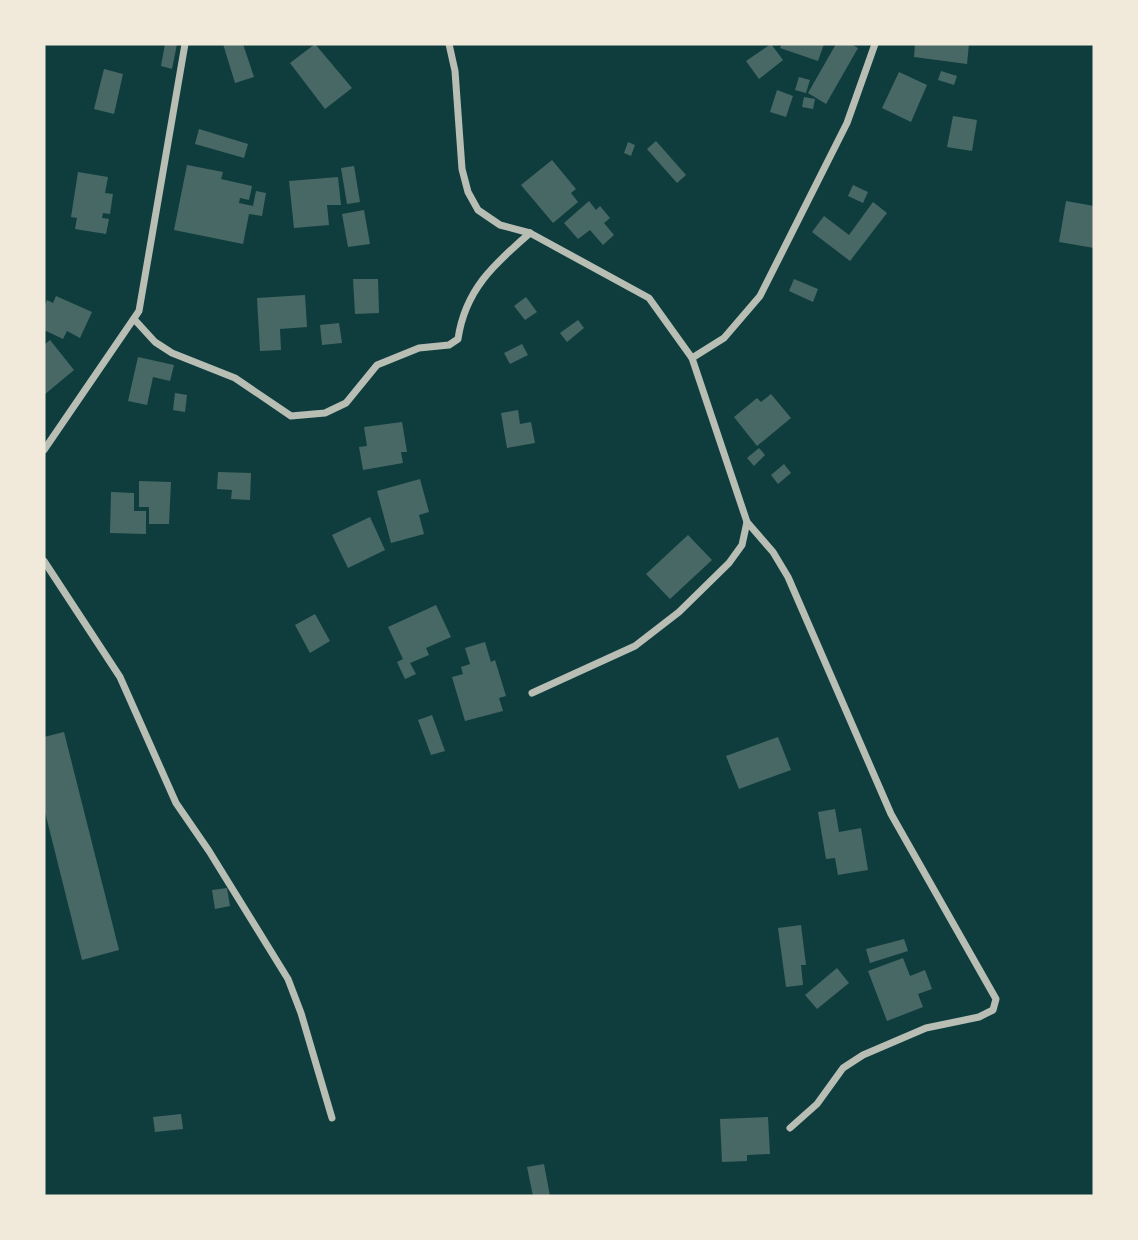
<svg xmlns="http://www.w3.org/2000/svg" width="1138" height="1240" viewBox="0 0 1138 1240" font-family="Signika,sans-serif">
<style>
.building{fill:#486865}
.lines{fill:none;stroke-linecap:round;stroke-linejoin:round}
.minor{stroke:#b8beb3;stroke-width:7}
</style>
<rect width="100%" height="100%" fill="#0f3d3e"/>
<g class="building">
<polygon points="165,44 177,44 172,69 161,66"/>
<polygon points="223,44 243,44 254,77 235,83"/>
<polygon points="315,44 352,88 325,109 290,63"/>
<polygon points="771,44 783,60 759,79 746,61"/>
<polygon points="782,44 824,44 818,61 780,48"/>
<polygon points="836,44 851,44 858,48 826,104 808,93"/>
<polygon points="915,44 969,44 967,64 914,57"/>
<polygon points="104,69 123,74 114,114 94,109"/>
<polygon points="941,71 957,76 954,85 938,80"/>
<polygon points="899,72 927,85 911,122 882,108"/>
<polygon points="799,77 810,80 806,93 795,90"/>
<polygon points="777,90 793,96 786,117 770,112"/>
<polygon points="804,97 815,99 813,109 802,107"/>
<polygon points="953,116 977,120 972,151 947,147"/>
<polygon points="199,129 248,144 244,158 195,144"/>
<polygon points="656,141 686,175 677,183 647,149"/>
<polygon points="628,142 635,145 631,156 624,153"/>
<polygon points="552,160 576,189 571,193 578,202 553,223 521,185"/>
<polygon points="187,165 223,172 221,179 252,186 249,200 240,198 239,203 253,206 256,191 266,193 262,216 249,214 243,244 174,230"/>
<polygon points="354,166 360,202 347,204 341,168"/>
<polygon points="78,172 108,177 105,193 113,194 110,214 103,213 102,218 109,219 106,234 75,229 77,218 71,217"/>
<polygon points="338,177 341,205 327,205 329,225 294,228 289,181"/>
<polygon points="853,185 868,192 863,203 848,196"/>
<polygon points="589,201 596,210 600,206 610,218 604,223 614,235 603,245 590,230 578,239 564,223"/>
<polygon points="1066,201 1094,206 1094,248 1059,242"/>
<polygon points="873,202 887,213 850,261 812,232 824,216 849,235"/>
<polygon points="364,210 370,244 348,247 342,214"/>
<polygon points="353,279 378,279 379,313 355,314"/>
<polygon points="794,279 818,289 813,302 789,291"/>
<polygon points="305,295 307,327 280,329 281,350 260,351 257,298"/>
<polygon points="56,296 92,312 80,338 67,331 63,339 44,330 44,307 47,300 53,303"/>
<polygon points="526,297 537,312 525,320 514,306"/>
<polygon points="578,320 584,328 567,342 560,333"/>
<polygon points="339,323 342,343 322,345 320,325"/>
<polygon points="50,340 74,370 44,395 44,345"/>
<polygon points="522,344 528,355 510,364 504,353"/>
<polygon points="138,357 174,365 170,381 153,377 147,405 128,401"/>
<polygon points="175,393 187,395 185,412 173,410"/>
<polygon points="771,394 791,418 757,446 734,417 757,398 761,402"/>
<polygon points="518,410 520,424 531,422 535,443 507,448 501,413"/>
<polygon points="402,422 407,452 401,452 403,463 363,470 359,447 367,446 364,427"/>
<polygon points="759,448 765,455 754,466 747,458"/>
<polygon points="784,464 791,473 778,484 771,475"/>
<polygon points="218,472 251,473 250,500 231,499 232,490 217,489"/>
<polygon points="420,479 429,512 419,515 424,534 391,543 377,491"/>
<polygon points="139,481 171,482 169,524 149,524 149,507 139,507"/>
<polygon points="111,492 134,493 134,511 146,511 146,534 110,533"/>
<polygon points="370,517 385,550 348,568 332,535"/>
<polygon points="688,535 712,560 670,599 646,574"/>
<polygon points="436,605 451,637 426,648 429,655 410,663 416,674 405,679 397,662 403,659 388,627"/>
<polygon points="315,614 330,641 310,653 295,625"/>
<polygon points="485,642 491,662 495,660 506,696 499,698 503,711 465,721 452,677 463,674 461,667 470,664 465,648"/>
<polygon points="432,715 445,751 431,755 418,720"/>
<polygon points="64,732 119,950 82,960 44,808 44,737"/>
<polygon points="778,737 791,770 739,789 726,756"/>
<polygon points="835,809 839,832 861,828 868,870 838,875 835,858 826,859 818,812"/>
<polygon points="227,888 230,906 215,909 212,890"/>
<polygon points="801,925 806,965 801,965 803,985 786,987 778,928"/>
<polygon points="904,939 908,951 870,963 866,949"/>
<polygon points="903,958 910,976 925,970 932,989 918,994 923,1007 887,1021 868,971"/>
<polygon points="837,968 849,983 817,1009 805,995"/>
<polygon points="181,1114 183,1129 155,1132 153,1117"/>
<polygon points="768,1117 770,1154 747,1155 747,1161 722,1162 720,1119"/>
<polygon points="544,1164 550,1196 533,1196 527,1167"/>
</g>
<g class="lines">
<g class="minor">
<polyline points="449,44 455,71 462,169 468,192 478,210 500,225 530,233 649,298 692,358 747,522 742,545 729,563 679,612 635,646 532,693"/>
<path d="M134 319 155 342 172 353 235 378 291 416 325 413 346 403 377 365 419 348 449 345 458 339C465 290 494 264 530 233"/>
<polyline points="692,358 724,338 760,296 847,123 875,44"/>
<polyline points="44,450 139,311 185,44"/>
<polyline points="747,522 773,552 788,577 891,814 996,999 993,1010 979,1017 926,1028 863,1055 843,1068 817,1104 790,1128"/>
<polyline points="44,561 120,677 176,803 209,851 288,979 301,1013 332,1118"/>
</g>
</g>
<rect width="1138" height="1240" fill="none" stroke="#f1e9da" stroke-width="91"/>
</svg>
